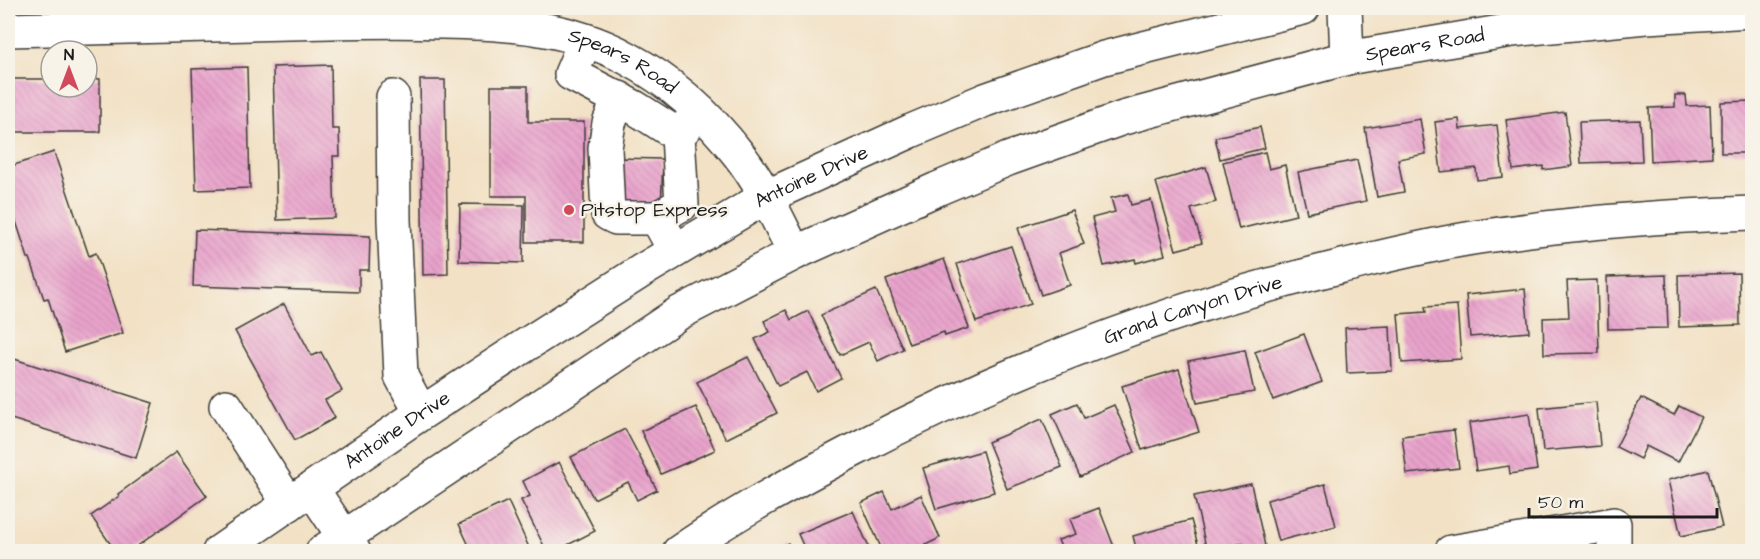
<svg xmlns="http://www.w3.org/2000/svg" width="1760" height="559" viewBox="0 0 1760 559" font-family="'Architects Daughter',sans-serif">
<style>
.building{fill:url(#building-back-hatch)}
.lines{fill:none;stroke-linecap:round;stroke-linejoin:round}
.minor-casing{stroke:#3c3a35;stroke-width:36}
.major-casing{stroke:#3c3a35;stroke-width:36}
.minor{stroke:#fff;stroke-width:33}
.major{stroke:#fff;stroke-width:33}
.poi-dot{fill:#d1495b;stroke:#f7f3e8;stroke-width:2}
.labels{text-anchor:middle;dominant-baseline:central;stroke-width:5;stroke-linejoin:round;paint-order:stroke}
.street-label{font-size:20px;fill:#1c1c1c;stroke:#f7f3e8}
.poi-label{font-size:20px;fill:#1c1c1c;stroke:#f7f3e8;text-anchor:start}
</style>
<defs>
<pattern id="building-back-hatch" width="6" height="6" patternUnits="userSpaceOnUse" patternTransform="scale(1.5)"><rect width="6" height="6" fill="#e9a3cc"/><path d="M-1 5l2 2M0 0l6 6M5-1l2 2" fill="none" stroke="#c78caf"/></pattern>
</defs>
<rect width="100%" height="100%" fill="#f7f3e8"/>
<filter id="ink" filterUnits="userSpaceOnUse"><feTurbulence type="fractalNoise" baseFrequency=".0167" numOctaves="2"/><feDisplacementMap in="SourceGraphic" scale="12" xChannelSelector="R" yChannelSelector="G"/><feConvolveMatrix kernelMatrix="1 2 1 2 8 2 1 2 1" color-interpolation-filters="sRGB"/></filter>
<filter id="wash" filterUnits="userSpaceOnUse"><feTurbulence type="fractalNoise" baseFrequency=".008" numOctaves="4" result="noise"/><feDisplacementMap in="SourceGraphic" scale="24" xChannelSelector="R" yChannelSelector="G"/><feGaussianBlur stdDeviation="1.35" result="paint"/><feColorMatrix in="noise" values="0 0 0 0 0 0 0 0 0 0 0 0 0 0 0 0 0 1.4 0 .05"/><feComposite in="paint" operator="in"/></filter>
<g filter="url(#wash)">
<rect width="100%" height="100%" fill="#f2e1c5"/>
<g id="blocks">
<g class="building">
<polygon points="331,65 332,129 339,129 340,156 333,156 335,218 277,220 273,67"/>
<polygon points="247,67 250,188 196,190 192,69"/>
<polygon points="8,79 51,79 51,87 87,87 87,79 100,79 100,132 8,132"/>
<polygon points="420,80 445,80 448,274 423,275"/>
<polygon points="491,86 528,86 528,122 584,122 584,242 526,242 526,196 491,196"/>
<polygon points="1675,95 1686,95 1687,106 1710,105 1712,157 1651,161 1649,108 1675,107"/>
<polygon points="1752,101 1752,153 1721,153 1721,102"/>
<polygon points="1565,112 1572,166 1543,170 1543,166 1513,170 1506,120"/>
<polygon points="1420,119 1426,154 1398,159 1404,192 1377,197 1365,128"/>
<polygon points="1459,119 1460,129 1497,125 1503,177 1477,180 1476,168 1441,172 1435,122"/>
<polygon points="1640,120 1642,161 1581,163 1579,122"/>
<polygon points="1260,127 1265,148 1220,159 1215,137"/>
<polygon points="54,152 89,256 96,253 123,333 65,352 48,298 44,299 30,258 28,258 8,197 8,167"/>
<polygon points="1265,152 1269,169 1285,165 1296,215 1239,229 1223,162"/>
<polygon points="615,158 663,159 661,208 613,206"/>
<polygon points="1357,160 1366,201 1307,213 1298,172"/>
<polygon points="1206,167 1216,202 1191,209 1202,243 1176,250 1156,182"/>
<polygon points="1128,194 1131,205 1151,200 1165,255 1136,263 1135,259 1104,266 1092,218 1115,212 1111,198"/>
<polygon points="460,204 524,205 523,263 459,261"/>
<polygon points="1072,210 1084,244 1059,253 1070,285 1041,295 1018,228"/>
<polygon points="195,230 370,236 369,270 359,270 359,292 193,286"/>
<polygon points="1011,246 1031,304 976,322 957,264"/>
<polygon points="944,259 969,328 945,336 944,332 909,344 886,280"/>
<polygon points="1739,273 1740,325 1679,327 1678,275"/>
<polygon points="1666,275 1668,328 1608,329 1607,277"/>
<polygon points="1597,280 1599,353 1544,354 1543,318 1569,317 1567,281"/>
<polygon points="1525,289 1529,332 1470,337 1466,295"/>
<polygon points="876,290 903,349 878,361 869,342 840,355 821,315"/>
<polygon points="284,304 312,356 321,352 342,391 325,400 335,418 295,440 235,331"/>
<polygon points="1457,305 1461,359 1402,363 1398,314 1426,312 1425,307"/>
<polygon points="786,310 791,320 808,311 841,378 816,391 807,372 778,386 755,339 770,332 764,321"/>
<polygon points="1390,326 1392,371 1347,373 1345,328"/>
<polygon points="1304,334 1322,382 1273,400 1255,352"/>
<polygon points="1245,350 1254,392 1197,403 1188,361"/>
<polygon points="8,357 153,403 136,458 8,418"/>
<polygon points="748,357 777,413 726,439 697,382"/>
<polygon points="1179,369 1199,432 1142,450 1122,386"/>
<polygon points="1641,398 1674,415 1679,406 1701,417 1678,462 1646,446 1640,459 1616,447"/>
<polygon points="1596,402 1600,446 1543,451 1539,408"/>
<polygon points="1077,403 1084,418 1114,405 1135,452 1080,477 1052,414"/>
<polygon points="696,407 715,450 661,474 641,431"/>
<polygon points="1529,414 1537,470 1510,474 1509,466 1476,471 1469,423"/>
<polygon points="1042,419 1062,467 1007,489 988,442"/>
<polygon points="625,429 657,490 637,500 628,482 594,499 571,457"/>
<polygon points="1454,430 1459,468 1407,474 1402,436"/>
<polygon points="982,451 994,492 936,509 923,468"/>
<polygon points="176,452 207,496 129,552 116,552 91,516 119,496 118,494"/>
<polygon points="559,462 595,531 554,552 547,552 521,500 530,496 523,481"/>
<polygon points="1708,470 1722,527 1681,536 1668,480"/>
<polygon points="1251,484 1265,546 1245,551 1243,543 1207,551 1194,496"/>
<polygon points="1325,484 1336,526 1278,541 1267,500"/>
<polygon points="884,492 892,509 921,495 940,538 911,552 883,552 861,503"/>
<polygon points="508,501 531,552 472,552 459,524"/>
<polygon points="1099,508 1116,552 1063,552 1058,540 1076,534 1070,519"/>
<polygon points="853,511 871,552 806,552 798,534"/>
<polygon points="1191,520 1200,552 1137,552 1133,536"/>
<polygon points="788,543 793,552 772,552"/>
<polygon points="453,545 456,552 441,552"/>
<rect x="1692" y="549" width="36" height="3"/>
</g>
</g>
</g>
<g filter="url(#ink)">
<use href="#blocks" fill-opacity="0" stroke="#3c3a35" stroke-width="1.5"/>
<g class="lines">
<defs>
<g id="minor">
<polyline points="1345,8 1347,58"/>
<path id="s1" d="M8 30C101 28 195 25 288 23 340 22 391 20 442 22 507 23 568 26 627 58 670 81 709 116 739 155 762 184 778 221 795 253"/>
<polyline points="585,41 571,74 634,107 678,135"/>
<polyline points="393,97 394,220 401,376 421,413"/>
<polyline points="619,98 609,123 605,148 608,214 616,218 657,218"/>
<polyline points="675,251 657,218 682,204 678,135 700,112"/>
<polyline points="226,406 289,504"/>
<polyline points="312,489 354,552"/>
<path id="s2" d="M679 552C734 514 793 482 852 451 1007 370 1169 308 1339 267 1385 256 1432 244 1479 237 1570 223 1661 216 1752 213"/>
<polyline points="1451,552 1614,524 1614,552"/>
</g>
<g id="major">
<path id="s3" d="M219 552 411 420 521 348 643 270 766 197 911 131 985 100 1104 58 1303 8"/>
<path id="s4" d="M322 552 679 313 795 253 937 189 1008 159 1123 118 1347 58 1512 30 1646 17 1752 11"/>
</g>
</defs>
<use href="#minor" class="minor-casing"/>
<use href="#major" class="major-casing"/>
<use href="#minor" class="minor"/>
<use href="#major" class="major"/>
</g>
</g>
<circle class="poi-dot" cx="569" cy="210" r="6"/>
<g class="labels">
<g class="street-label">
<text stroke="none"><textPath href="#s4" startOffset="1226">Spears Road</textPath></text>
<text stroke="none"><textPath href="#s1" startOffset="622">Spears Road</textPath></text>
<text stroke="none"><textPath href="#s3" startOffset="702">Antoine Drive</textPath></text>
<text stroke="none"><textPath href="#s2" startOffset="570">Grand Canyon Drive</textPath></text>
<text stroke="none"><textPath href="#s3" startOffset="216">Antoine Drive</textPath></text>
</g>
<g class="poi-label">
<text x="581" y="210">Pitstop Express</text>
</g>
</g>
<rect width="1760" height="559" fill="none" stroke="#f7f3e8" stroke-width="30"/>
<g transform="translate(69 69)"><circle r="28" fill="#f7f3e8" stroke="#9f9d96" stroke-width="1.5"/>
<path d="M0-4.5L10 22L0 15L-10 22Z" fill="#d1495b"/>
<text y="-9" font-size="16" font-weight="bold" text-anchor="middle" fill="#1c1c1c">N</text>
</g>
<path d="M1529 508v9h188v-9" fill="none" stroke="#1c1c1c" stroke-width="3"/>
<text x="1538" y="508" font-size="18" fill="#1c1c1c" stroke="#f7f3e8" stroke-width="4.5" paint-order="stroke">50 m</text>
</svg>
